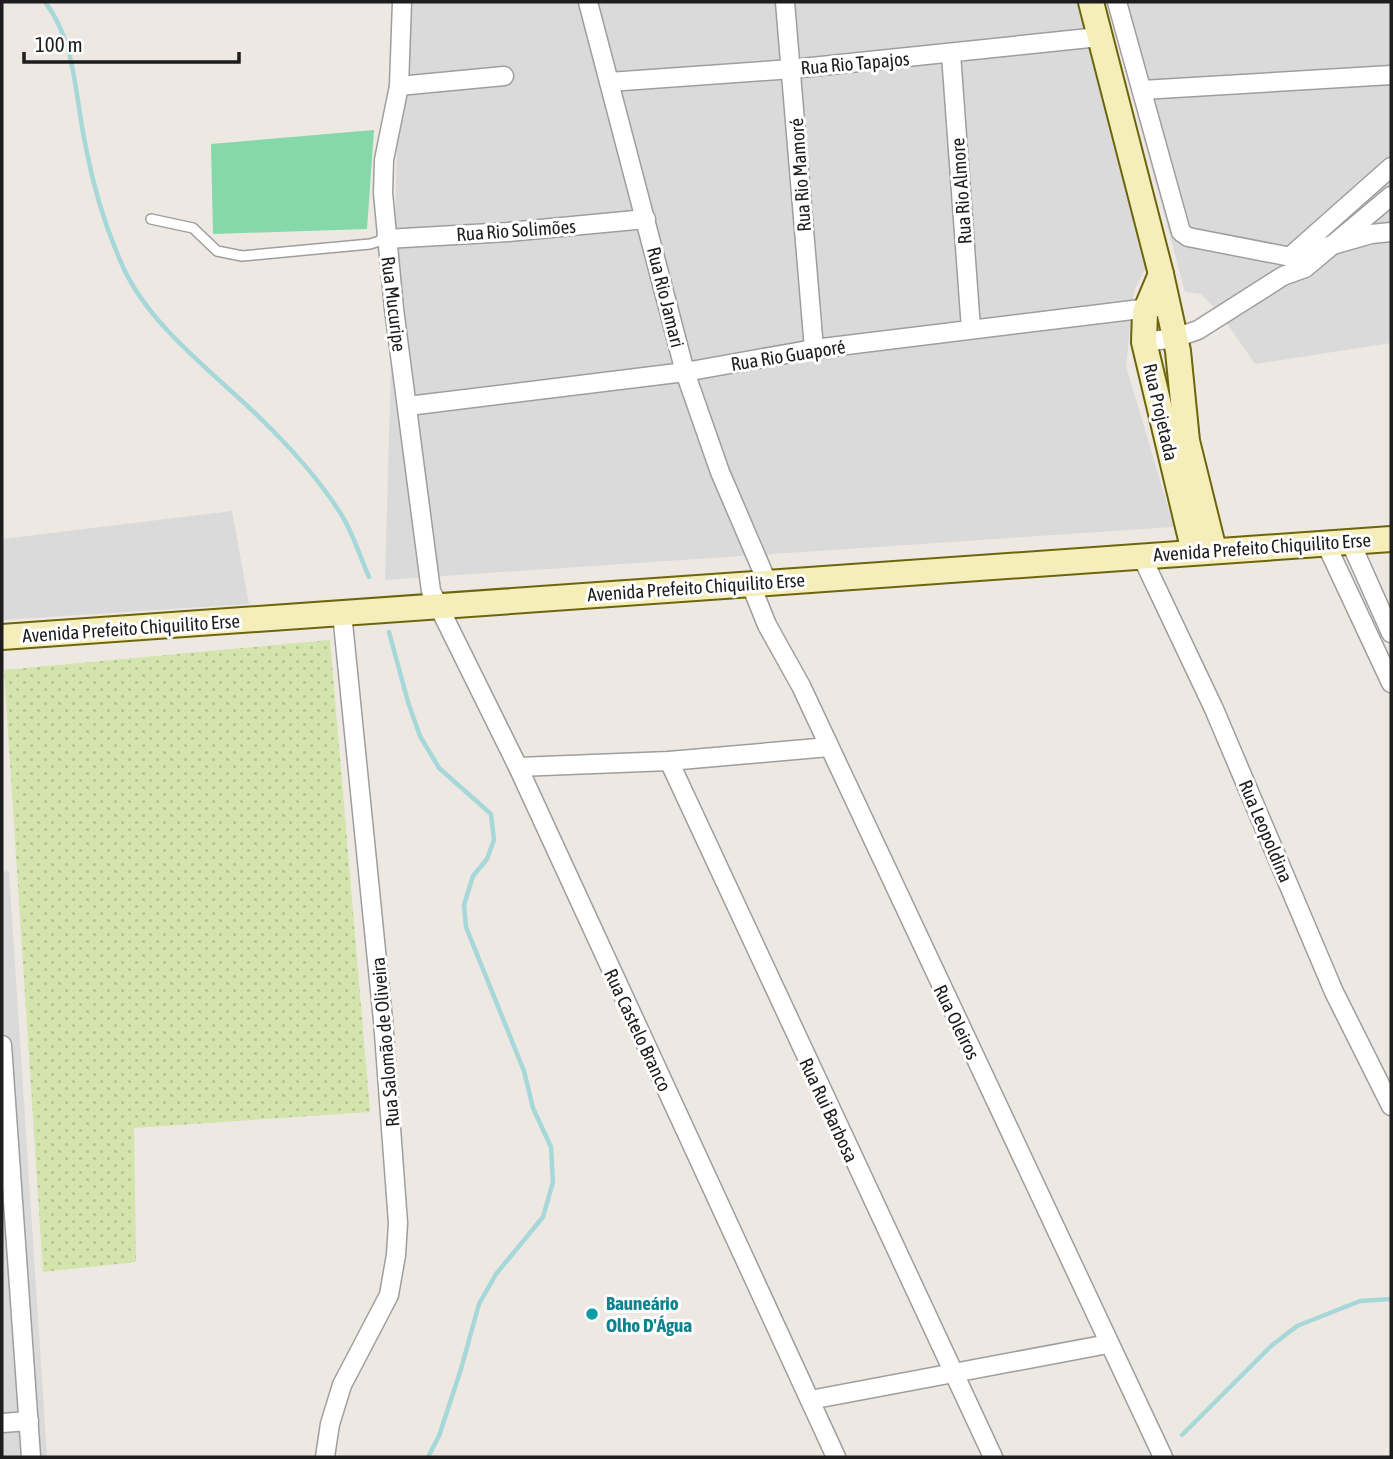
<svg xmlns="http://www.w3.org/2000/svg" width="1393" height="1459" viewBox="0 0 1393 1459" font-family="'Asap Condensed',sans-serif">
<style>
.residential{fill:#dbdada}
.grass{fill:url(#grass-dots)}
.pitch{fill:#85d8a8}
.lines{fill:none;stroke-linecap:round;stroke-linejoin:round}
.stream{stroke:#a6d7d9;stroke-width:4.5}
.lane-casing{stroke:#9e9e9e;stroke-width:12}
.street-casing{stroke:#9e9e9e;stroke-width:21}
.secondary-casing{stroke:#6d650b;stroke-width:28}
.lane{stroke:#fff;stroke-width:9}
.street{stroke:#fff;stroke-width:18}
.secondary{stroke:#f5edba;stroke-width:24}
.culture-dot{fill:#0f9aa8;stroke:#fff;stroke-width:2.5}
.labels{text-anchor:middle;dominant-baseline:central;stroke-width:6;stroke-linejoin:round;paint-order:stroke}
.street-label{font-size:19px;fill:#1d1d1d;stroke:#fff}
.culture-label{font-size:19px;font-weight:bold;fill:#0d838f;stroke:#fff;text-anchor:start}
</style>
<defs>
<pattern id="grass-dots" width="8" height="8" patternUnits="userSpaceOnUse" patternTransform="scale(1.75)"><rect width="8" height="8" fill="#d3e5ac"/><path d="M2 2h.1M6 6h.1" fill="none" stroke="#b5c494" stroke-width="1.8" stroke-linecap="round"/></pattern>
</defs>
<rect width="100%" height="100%" fill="#eee8e3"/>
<g class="residential">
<polygon points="401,2 1080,2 1147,266 1134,291 1126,366 1174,527 385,580"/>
<polygon points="1107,2 1391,2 1391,343 1255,364 1221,315 1201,294 1185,292"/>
<polygon points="232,511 249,604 2,620 2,539"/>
<polygon points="9,871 47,1457 2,1457 2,872"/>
</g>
<polygon class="grass" points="330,640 370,1112 134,1128 136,1262 43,1272 4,670"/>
<polygon class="pitch" points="374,130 367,229 213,234 211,144"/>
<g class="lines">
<g class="stream">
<path d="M45 2C76 42 75 96 85 143 93 186 106 230 124 269 151 327 214 373 259 417 289 446 319 479 341 514 353 533 360 557 369 577"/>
<polyline points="389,632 408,702 420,736 439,768 491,814 494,840 487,859 473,876 464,905 466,927 524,1071 533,1108 551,1147 553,1182 543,1217 496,1274 479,1304 461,1369 439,1436 428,1457"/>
<polyline points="1182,1435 1271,1346 1297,1326 1360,1301 1391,1299"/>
</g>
<defs>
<polyline id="lane" points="151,219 193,228 217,251 242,256 370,244 386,239"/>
<g id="street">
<polyline points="402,2 399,86 384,160 383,193 394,309 431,591 518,767 836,1457"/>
<polyline points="588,2 685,372 720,472 768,584"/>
<polyline points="785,2 814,349"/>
<polyline points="1117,2 1181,232 1188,237 1291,257 1371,234 1391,232"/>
<polyline points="951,54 971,329"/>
<polyline points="609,82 792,69 1099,37"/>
<polyline points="399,86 504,76"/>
<polyline points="1142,90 1391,75"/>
<polyline points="386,239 508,232 646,219"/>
<polyline points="1294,253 1391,167"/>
<polyline points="1144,342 1175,338 1198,330 1283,276 1305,268 1391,196"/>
<polyline points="408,406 685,372 814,349 1157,307"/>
<polyline points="1350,541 1391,633"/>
<polyline points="1326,544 1391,683"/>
<polyline points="1141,555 1214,709 1334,992 1391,1106"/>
<polyline points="751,585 767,625 801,686 1163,1457"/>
<polyline points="669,761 993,1457"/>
<polyline points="518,767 669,761 829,747"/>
<polyline points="2,1045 31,1457"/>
<polyline points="810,1400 1108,1344"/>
<polyline points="2,1423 29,1421"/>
<polyline points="325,1457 330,1424 342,1385 389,1295 396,1255 398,1223 383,1020 342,613"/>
</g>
<g id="secondary">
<polyline points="1091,2 1161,274 1178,351 1187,441 1214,550"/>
<polyline points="1161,274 1145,312 1144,342 1194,552"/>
<polyline points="2,637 1391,539"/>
</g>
</defs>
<use href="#lane" class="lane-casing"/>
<use href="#street" class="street-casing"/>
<use href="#secondary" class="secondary-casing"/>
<use href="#lane" class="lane"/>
<use href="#street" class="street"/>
<use href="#secondary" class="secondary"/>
</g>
<circle class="culture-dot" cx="592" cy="1314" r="7"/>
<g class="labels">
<g class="street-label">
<text transform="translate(855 63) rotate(-5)">Rua Rio Tapajos</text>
<text transform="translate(800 175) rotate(-94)">Rua Rio Mamoré</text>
<text transform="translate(961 191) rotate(-94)">Rua Rio Almore</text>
<text transform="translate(516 230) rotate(-4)">Rua Rio Solimões</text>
<text transform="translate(666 297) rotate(76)">Rua Rio Jamari</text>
<text transform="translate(394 304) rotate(83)">Rua Mucuripe</text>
<text transform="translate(788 355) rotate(-9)">Rua Rio Guaporé</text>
<text transform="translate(1161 412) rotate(77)">Rua Projetada</text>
<text transform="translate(1262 547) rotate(-4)">Avenida Prefeito Chiquilito Erse</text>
<text transform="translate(696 587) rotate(-4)">Avenida Prefeito Chiquilito Erse</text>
<text transform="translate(131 628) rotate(-4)">Avenida Prefeito Chiquilito Erse</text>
<text transform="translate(1266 831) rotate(67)">Rua Leopoldina</text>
<text transform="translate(957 1022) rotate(64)">Rua Oleiros</text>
<text transform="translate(638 1030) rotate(65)">Rua Castelo Branco</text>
<text transform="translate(385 1042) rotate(-95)">Rua Salomão de Oliveira</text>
<text transform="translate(829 1110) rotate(65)">Rua Rui Barbosa</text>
</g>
<g class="culture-label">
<text x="606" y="1303">Bauneário<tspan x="606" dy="22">Olho D'Água</tspan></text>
</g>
</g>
<rect width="1393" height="1459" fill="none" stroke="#1d1d1d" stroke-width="7"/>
<path d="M24 52v10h215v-10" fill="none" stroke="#1d1d1d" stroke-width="3.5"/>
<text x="35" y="52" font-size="21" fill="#1d1d1d" stroke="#ffffff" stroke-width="5" paint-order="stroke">100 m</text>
</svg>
